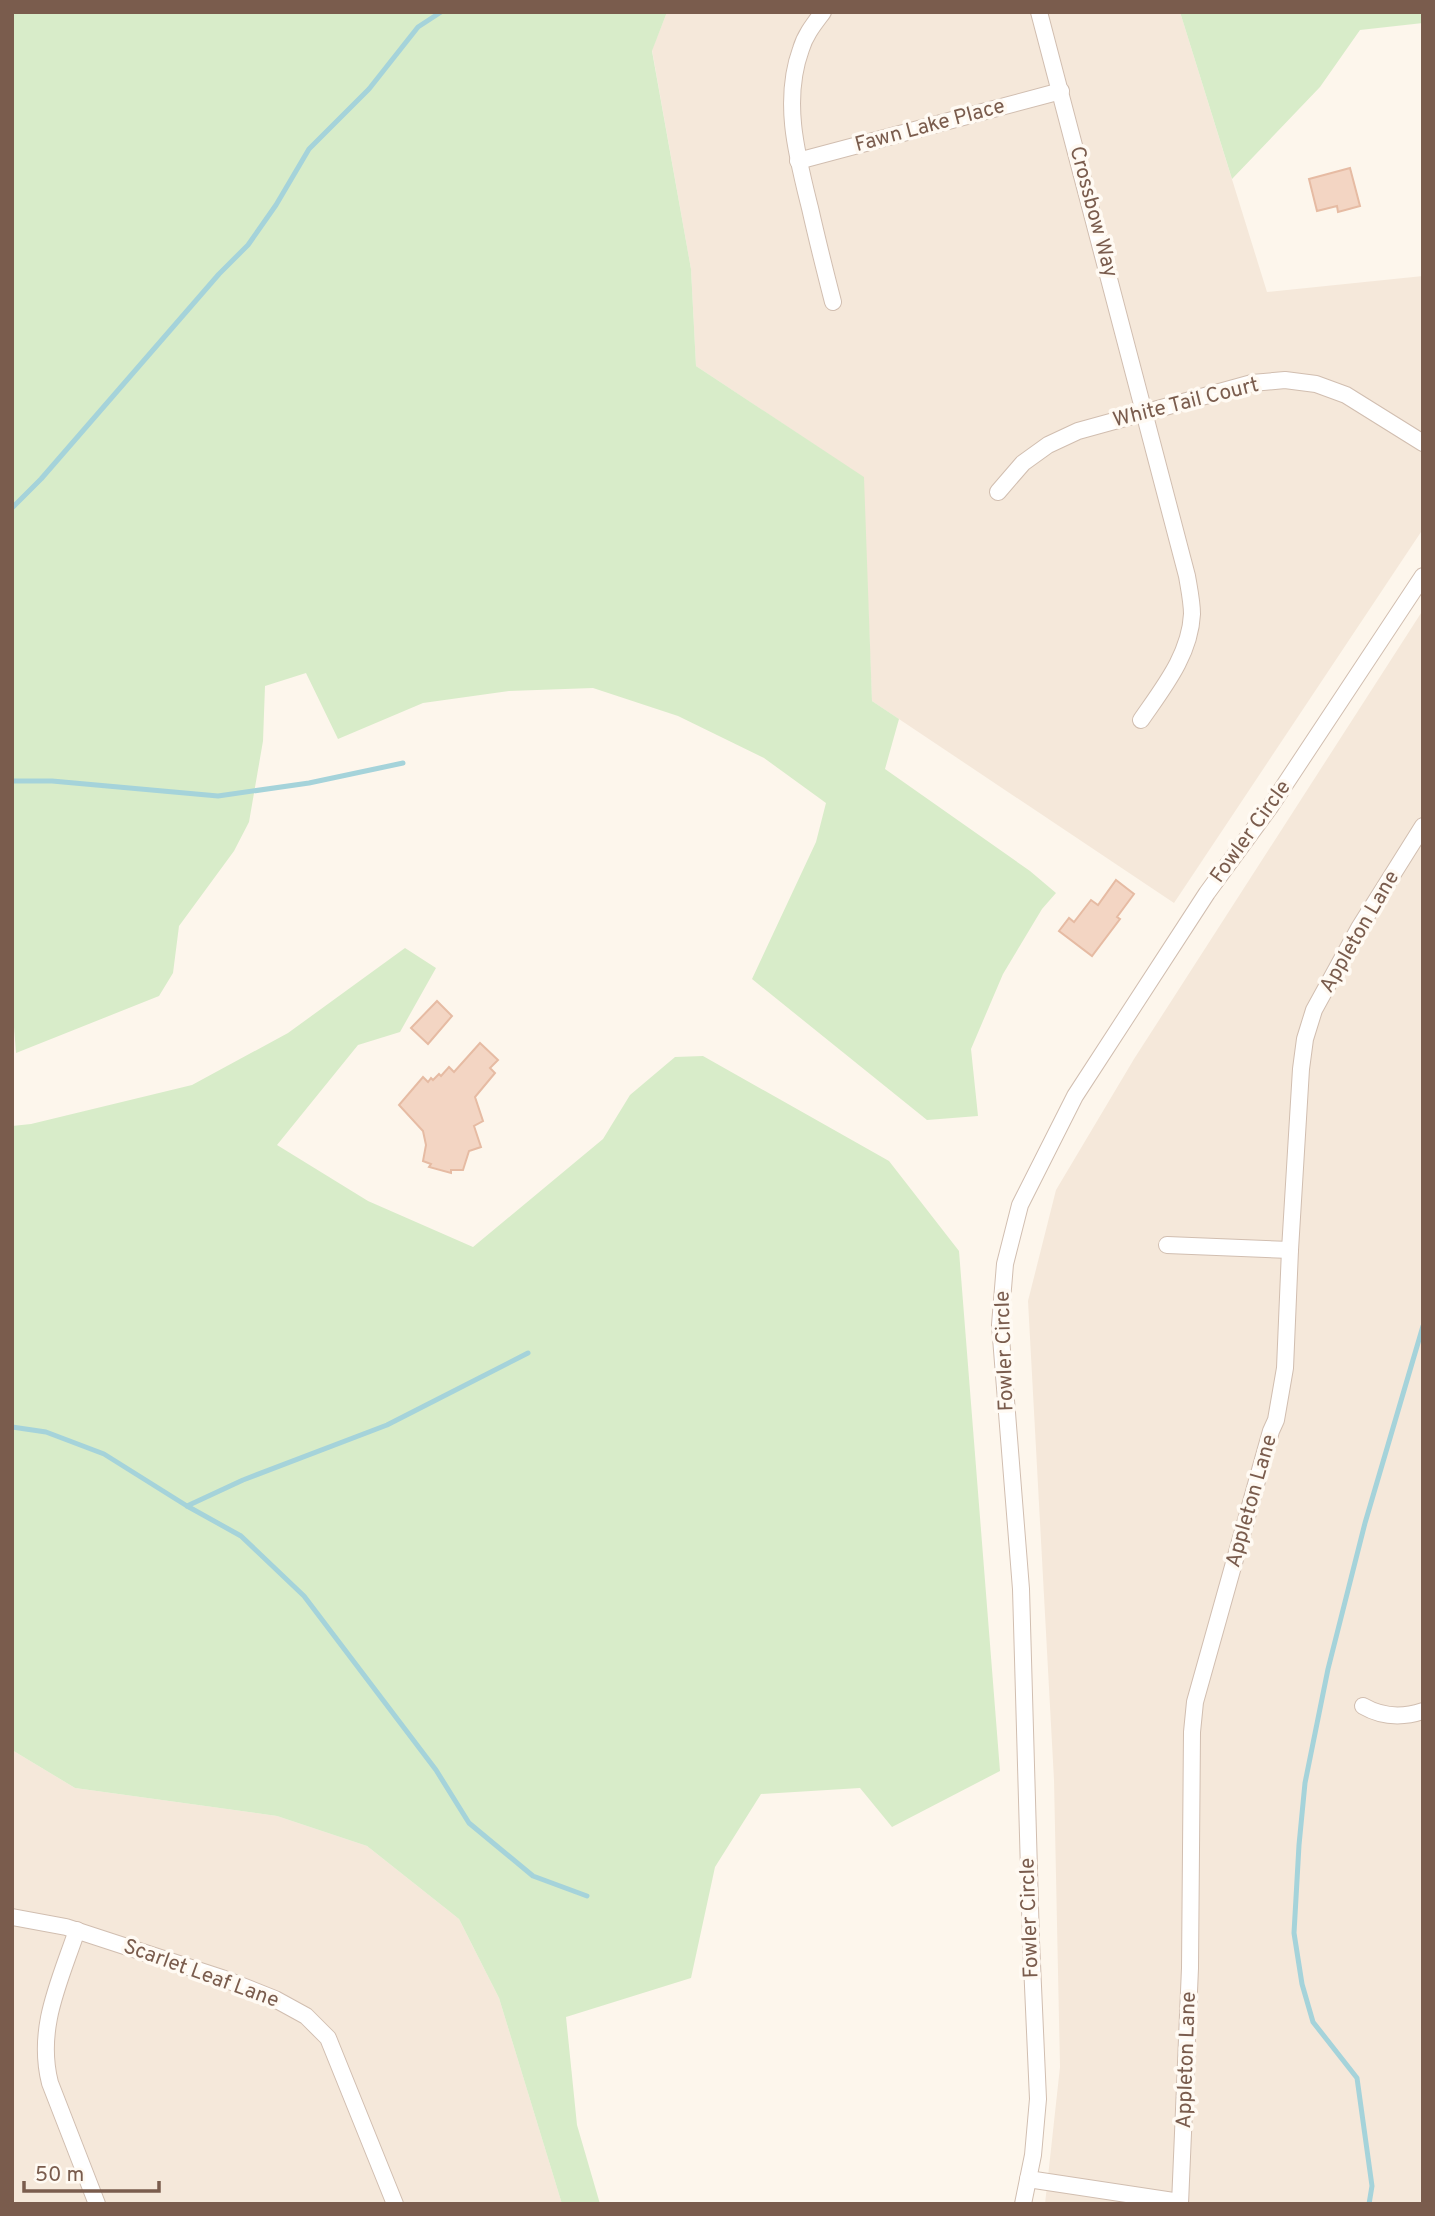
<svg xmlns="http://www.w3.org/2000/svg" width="1435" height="2216" viewBox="0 0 1435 2216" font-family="Overpass,sans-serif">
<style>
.residential{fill:#f5e8da}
.green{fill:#d8ecc9}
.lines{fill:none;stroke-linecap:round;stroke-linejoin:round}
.stream{stroke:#a5d3da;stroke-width:5}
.building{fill:#f3d5c3;stroke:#e6bba3;stroke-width:2}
.minor-casing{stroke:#d1beb0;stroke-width:18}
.minor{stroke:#fff;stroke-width:16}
.labels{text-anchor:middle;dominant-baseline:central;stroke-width:7;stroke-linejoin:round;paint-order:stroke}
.street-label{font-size:21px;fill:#7a5c4d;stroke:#fffaf3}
</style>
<rect width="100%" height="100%" fill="#fdf6ec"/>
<g class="residential">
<polygon points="667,12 1180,12 1267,292 1423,276 1423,529 1174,903 872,701 863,477 696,366 691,269 652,50"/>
<polygon points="1423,610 1423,2204 1045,2204 1060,2067 1054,1780 1028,1301 1056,1190 1134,1059"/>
<polygon points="12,1750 75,1788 277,1816 367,1846 459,1919 499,1998 562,2204 12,2204"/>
</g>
<g class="green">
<polygon points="12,12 667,12 652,51 691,269 696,366 864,477 872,701 899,719 885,769 1030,871 1056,893 1042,909 1003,974 971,1049 978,1116 927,1120 752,979 816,842 826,803 764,758 678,716 593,688 509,691 423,703 338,739 306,673 265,686 263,741 249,822 234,851 179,926 173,973 159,996 16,1053 12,1001"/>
<polygon points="1180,12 1423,12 1423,23 1360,30 1320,87 1232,179"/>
<polygon points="405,948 436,968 400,1032 358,1045 277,1145 368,1201 473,1247 603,1139 630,1095 675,1057 703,1056 889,1161 959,1251 1000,1771 892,1827 860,1788 761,1794 715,1867 691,1978 566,2017 577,2125 600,2204 562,2204 499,1998 459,1919 367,1846 277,1816 75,1788 12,1750 12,1126 31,1124 192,1085 288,1033"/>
</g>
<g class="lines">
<g class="stream">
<polyline points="12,508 41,479 219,274 248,245 276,205 309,149 369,89 418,27 441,12"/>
<polyline points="12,781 52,781 218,796 309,783 403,763"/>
<polyline points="12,1427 46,1432 104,1454 187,1506 241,1536 304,1596 436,1770 469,1823 533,1876 587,1896"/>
<polyline points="187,1506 243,1480 387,1425 528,1353"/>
<polyline points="1369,2204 1372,2186 1357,2078 1313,2022 1302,1984 1294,1933 1299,1845 1305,1783 1328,1669 1365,1523 1423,1326"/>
</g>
</g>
<g class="building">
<polygon points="1350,168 1360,206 1338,212 1337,206 1317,211 1309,179"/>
<polygon points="1116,880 1134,894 1117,917 1120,919 1092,956 1059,931 1069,918 1074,922 1091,900 1098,905"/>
<polygon points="437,1001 452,1016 428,1044 411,1028"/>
<polygon points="480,1043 498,1060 490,1068 495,1073 475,1097 483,1121 474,1126 481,1147 469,1151 463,1170 451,1170 451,1173 429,1167 431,1164 423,1161 426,1145 423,1131 399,1105 423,1077 428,1082 431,1078 433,1080 439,1074 441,1076 449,1067 454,1072"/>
</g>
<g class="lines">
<defs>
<g id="minor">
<path d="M823 12C814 24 805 35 801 49 782 101 797 156 810 208 817 239 825 271 833 302"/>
<path d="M1039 12 1187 576C1189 588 1192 602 1192 614 1190 655 1163 688 1141 720"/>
<polyline points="798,161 1061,91"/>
<polyline points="998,492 1023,463 1048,445 1078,431 1252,383 1285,380 1316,384 1346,395 1423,443"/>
<polyline points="1167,1245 1290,1250"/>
<path d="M1363 1706C1382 1717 1402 1718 1423 1711"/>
<polyline points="12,1917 66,1927 222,1978 275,1999 306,2016 328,2038 395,2204"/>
<path d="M77 1930C60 1981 36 2028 50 2083L97 2204"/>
<polyline points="1028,2179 1180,2202"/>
<polyline points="1023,2204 1033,2155 1038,2099 1031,1941 1021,1589 1000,1325 1005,1264 1020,1205 1075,1096 1207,893 1270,807 1423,576"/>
<polyline points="1180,2204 1190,1968 1192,1732 1195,1702 1271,1431 1276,1420 1285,1368 1290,1250 1301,1069 1305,1039 1314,1010 1359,928 1423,826"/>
</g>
</defs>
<use href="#minor" class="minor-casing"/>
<use href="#minor" class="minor"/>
</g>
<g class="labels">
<g class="street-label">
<text transform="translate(930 126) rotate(-15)">Fawn Lake Place</text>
<text transform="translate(1093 212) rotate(75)">Crossbow Way</text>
<text transform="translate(1186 403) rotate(-14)">White Tail Court</text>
<text transform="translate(1251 832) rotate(-54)">Fowler Circle</text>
<text transform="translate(1360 932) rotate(-60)">Appleton Lane</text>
<text transform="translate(1005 1351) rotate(-92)">Fowler Circle</text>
<text transform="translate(1252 1501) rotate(-74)">Appleton Lane</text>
<text transform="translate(1030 1918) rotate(-92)">Fowler Circle</text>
<text transform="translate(201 1974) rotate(20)">Scarlet Leaf Lane</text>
<text transform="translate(1187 2060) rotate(-88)">Appleton Lane</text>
</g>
</g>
<rect width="1435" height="2216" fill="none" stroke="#7a5c4d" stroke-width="28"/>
<path d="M24 2181v10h135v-10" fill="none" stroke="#7a5c4d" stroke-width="3.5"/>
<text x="35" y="2181" font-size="21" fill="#7a5c4d" stroke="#fffaf3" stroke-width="5" paint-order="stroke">50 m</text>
</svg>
